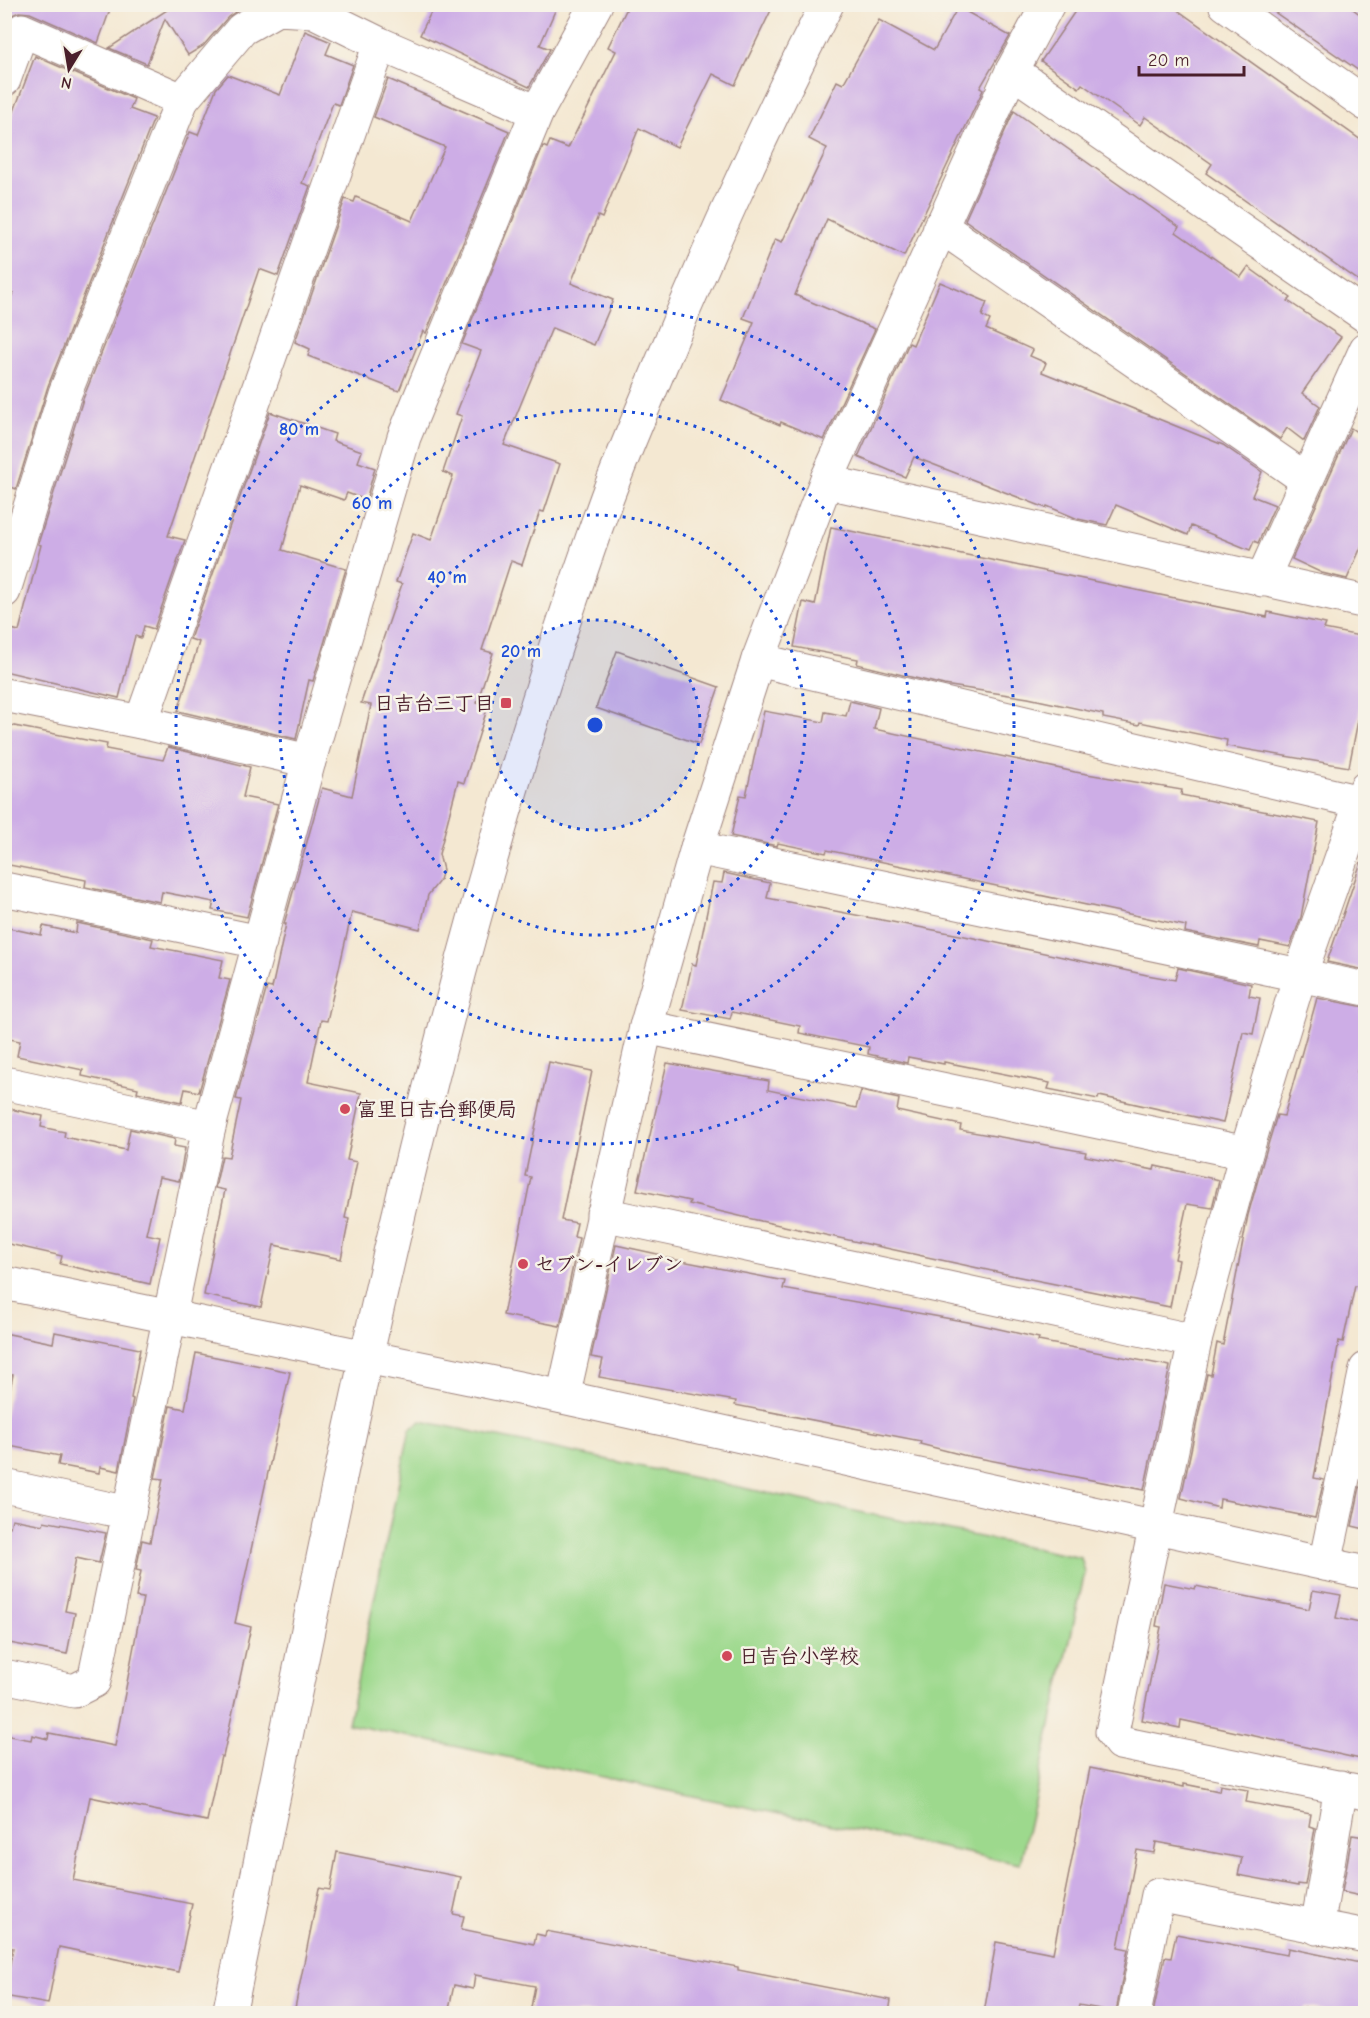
<svg xmlns="http://www.w3.org/2000/svg" width="1370" height="2018" viewBox="0 0 1370 2018" font-family="'Comic Neue','Klee One',sans-serif">
<style>
.green{fill:#9dd98d;stroke:#747c5c;stroke-width:1.5}
.building{fill:#cdade6}
.lines{fill:none;stroke-linecap:round;stroke-linejoin:round}
.street-casing{stroke:#9f847e;stroke-width:35}
.secondary-casing{stroke:#9f847e;stroke-width:35}
.street{stroke:#fff;stroke-width:33}
.secondary{stroke:#fff;stroke-width:33}
.ring{fill:none;stroke:#1d4ed8;stroke-width:3;stroke-dasharray:3 6}
.poi-dot{fill:#d1495b;stroke:#f7f3e8;stroke-width:2}
.labels{text-anchor:middle;dominant-baseline:central;stroke-width:5;stroke-linejoin:round;paint-order:stroke}
.poi-label{font-size:20px;font-weight:bold;fill:#4a1f2b;stroke:#f7f3e8;text-anchor:start}
.centre{fill:#1d4ed8;stroke:#f7f3e8;stroke-width:3}
.ring-label{font-size:18px;text-anchor:middle;font-weight:bold;fill:#1d4ed8;stroke:#f7f3e8;stroke-width:5;stroke-linejoin:round;paint-order:stroke}
</style>
<rect width="100%" height="100%" fill="#f7f3e8"/>
<filter id="ink" filterUnits="userSpaceOnUse"><feTurbulence type="fractalNoise" baseFrequency=".0167" numOctaves="2"/><feDisplacementMap in="SourceGraphic" scale="12" xChannelSelector="R" yChannelSelector="G"/><feConvolveMatrix kernelMatrix="1 2 1 2 8 2 1 2 1" color-interpolation-filters="sRGB"/></filter>
<filter id="wash" filterUnits="userSpaceOnUse"><feTurbulence type="fractalNoise" baseFrequency=".008" numOctaves="4" result="noise"/><feDisplacementMap in="SourceGraphic" scale="24" xChannelSelector="R" yChannelSelector="G"/><feGaussianBlur stdDeviation="1.35" result="paint"/><feColorMatrix in="noise" values="0 0 0 0 0 0 0 0 0 0 0 0 0 0 0 0 0 1.4 0 .05"/><feComposite in="paint" operator="in"/></filter>
<g filter="url(#wash)">
<rect width="100%" height="100%" fill="#f4e8d2"/>
<polygon class="green" points="421,1421 1081,1558 1085,1572 1020,1864 348,1724 410,1429"/>
<g id="blocks">
<g class="building">
<polygon points="4,4 112,4 98,43 30,13 19,12 10,16 4,13"/>
<polygon points="176,4 247,4 228,17 203,46 188,55 165,19 147,64 109,48"/>
<polygon points="435,4 558,4 540,45 550,49 529,87 420,35"/>
<polygon points="629,4 774,4 735,85 713,74 677,147 639,128 602,218 598,216 571,283 613,300 594,345 552,328 504,445 560,464 544,512 540,511 522,565 511,561 482,650 493,653 477,703 488,706 464,783 458,781 439,854 443,870 440,880 428,895 420,929 352,912 327,1021 321,1020 308,1082 361,1093 347,1160 357,1162 345,1218 349,1219 341,1259 274,1245 261,1307 204,1295 225,1190 215,1188 222,1156 229,1157 241,1100 236,1099 267,987 272,988 286,924 284,924 322,788 352,796 371,705 361,703 402,584 396,582 413,533 431,540 453,476 443,472 462,416 456,414 481,351 462,344 543,146 547,148 550,141 568,148 616,51 608,47"/>
<polygon points="1080,4 1169,4 1365,143 1365,285 1206,173 1212,164 1145,117 1140,125 1082,84 1079,88 1041,61"/>
<polygon points="1263,4 1346,4 1365,18 1365,75"/>
<polygon points="958,7 1010,36 980,88 983,90 904,256 827,219 795,295 875,329 824,440 781,422 780,425 721,400 754,322 743,318 775,239 782,242 827,148 809,139 837,81 843,84 879,20 934,50"/>
<polygon points="305,31 331,42 326,54 353,65 339,105 333,103 302,183 310,186 278,276 259,269 168,536 185,540 154,629 144,626 141,638 135,636 119,698 4,671 4,627 19,631 41,545 38,544 83,399 190,132 198,135 216,89 228,75 280,95"/>
<polygon points="35,56 134,99 130,109 154,118 48,386 16,489 4,484 4,314 13,293 4,289 4,117 11,119"/>
<polygon points="388,79 509,131 426,333 423,331 399,391 308,356 310,349 295,342 345,199 354,202 356,197 412,221 445,147 374,117"/>
<polygon points="1014,111 1179,227 1176,232 1241,277 1248,267 1291,298 1288,301 1341,337 1302,393 1320,406 1304,441 1287,428 1280,439 965,220"/>
<polygon points="940,282 987,302 982,316 990,320 986,329 1033,350 1030,356 1046,363 1042,372 1223,445 1262,472 1252,496 1275,505 1258,543 1254,541 1250,550 1191,526 1188,535 1116,505 1107,525 1078,519 1047,506 1046,508 914,457 905,477 858,457 909,343 913,345"/>
<polygon points="270,412 335,434 333,441 362,451 358,462 375,468 366,500 347,493 344,500 300,485 282,550 346,569 313,681 309,680 296,739 178,711 199,642 190,639"/>
<polygon points="1351,428 1365,438 1365,538 1347,579 1322,573 1292,559"/>
<polygon points="831,527 1267,617 1268,612 1326,624 1324,629 1365,637 1365,684 1349,767 1226,746 1227,740 1140,722 1139,725 1103,718 1103,714 1028,698 944,685 857,664 858,659 794,647 803,602 815,605"/>
<polygon points="617,651 719,687 699,744 596,708"/>
<polygon points="850,701 879,708 874,729 1075,772 1182,790 1181,795 1319,822 1301,917 1290,947 1260,941 1259,947 1185,932 1186,926 954,877 827,850 826,853 778,843 777,846 731,836 740,795 746,796 764,711 823,722 825,712 846,716"/>
<polygon points="4,724 107,744 106,749 163,760 168,747 250,767 243,797 278,804 247,917 212,910 214,902 162,892 160,902 85,887 86,880 4,864"/>
<polygon points="1361,862 1365,863 1365,970 1327,962"/>
<polygon points="724,873 770,883 767,898 960,935 1147,975 1175,980 1178,968 1251,984 1249,996 1260,998 1253,1034 1243,1032 1223,1123 1099,1096 1098,1099 1048,1089 1050,1083 944,1062 944,1064 908,1057 907,1063 868,1054 869,1047 799,1033 800,1026 732,1012 730,1019 682,1010 692,964 696,965 713,882 722,883"/>
<polygon points="77,923 153,939 151,946 223,960 219,978 230,980 199,1092 185,1089 182,1102 137,1092 138,1088 82,1076 83,1070 17,1056 20,1041 4,1038 4,927 41,935 43,926 76,933"/>
<polygon points="1317,998 1365,1007 1365,1040 1357,1072 1365,1074 1365,1288 1355,1286 1343,1342 1339,1341 1314,1478 1324,1480 1315,1518 1220,1499 1219,1508 1181,1498 1207,1374 1211,1375 1217,1343 1223,1345 1248,1215 1264,1158 1277,1115 1284,1116"/>
<polygon points="549,1062 592,1071 561,1220 577,1223 574,1237 579,1238 560,1326 503,1315 531,1177 525,1176"/>
<polygon points="667,1063 769,1081 768,1090 856,1108 861,1091 899,1099 897,1111 961,1125 960,1130 1086,1152 1085,1156 1154,1170 1155,1166 1219,1180 1212,1208 1187,1204 1175,1259 1179,1260 1170,1307 1015,1276 752,1219 689,1204 690,1201 637,1190"/>
<polygon points="10,1109 43,1116 41,1127 65,1132 64,1137 126,1150 130,1129 175,1139 174,1146 185,1148 179,1181 159,1177 146,1234 160,1237 150,1284 60,1264 62,1256 4,1243 4,1112 10,1113"/>
<polygon points="616,1245 662,1255 661,1257 785,1281 783,1289 968,1322 1039,1338 1038,1341 1170,1366 1144,1490 963,1455 920,1444 921,1441 735,1405 736,1401 599,1377 603,1359 591,1357"/>
<polygon points="55,1332 140,1349 131,1398 133,1399 119,1471 100,1467 99,1473 58,1465 60,1456 4,1445 4,1418 13,1375 4,1374 4,1333 53,1343"/>
<polygon points="196,1353 290,1372 235,1623 251,1627 223,1757 221,1756 207,1821 90,1797 73,1880 192,1904 178,1972 59,1947 48,2004 4,1996 13,1948 4,1947 4,1735 31,1740 32,1735 48,1739 49,1733 115,1746 143,1598 136,1597 141,1571 136,1570 142,1540 150,1542 163,1479 155,1478 170,1406 185,1409"/>
<polygon points="1360,1487 1365,1488 1365,1529 1352,1526"/>
<polygon points="12,1519 43,1525 44,1521 106,1533 99,1563 76,1558 65,1611 75,1613 67,1654 4,1642 4,1526 10,1527"/>
<polygon points="1164,1583 1195,1589 1196,1586 1309,1609 1313,1590 1341,1595 1336,1618 1365,1624 1365,1760 1181,1720 1180,1728 1142,1720 1161,1627 1156,1626"/>
<polygon points="1090,1768 1184,1787 1184,1784 1219,1791 1220,1785 1248,1790 1246,1802 1311,1814 1309,1826 1315,1828 1305,1885 1298,1884 1298,1886 1238,1875 1242,1858 1156,1842 1154,1853 1137,1850 1118,1947 1128,1949 1116,2012 1079,2005 1077,2013 984,2013 996,1942 1053,1953"/>
<polygon points="1352,1835 1365,1837 1365,1897 1342,1892"/>
<polygon points="337,1852 461,1877 453,1914 464,1916 461,1929 534,1944 536,1934 545,1936 546,1931 738,1967 738,1970 891,2000 889,2013 530,2013 535,1986 475,1975 473,1989 454,1985 448,2013 294,2013 319,1888 330,1890"/>
<polygon points="1176,1934 1287,1955 1288,1948 1365,1964 1365,2013 1339,2013 1310,2008 1305,2008 1304,2013 1153,2013 1165,1957 1171,1958"/>
</g>
</g>
</g>
<g filter="url(#ink)">
<use href="#blocks" fill-opacity="0" stroke="#9f847e" stroke-width="1.5"/>
<g class="lines">
<defs>
<g id="street">
<polyline points="1225,4 1366,104"/>
<polyline points="1012,71 1366,316"/>
<polyline points="4,80 22,30 182,100 242,29 277,9 313,11 380,44 537,112"/>
<polyline points="940,226 1307,480"/>
<polyline points="827,479 845,486 1366,602"/>
<polyline points="1262,580 1366,349"/>
<polyline points="4,591 65,393 182,100"/>
<polyline points="758,660 1360,802"/>
<polyline points="4,695 141,722 309,761"/>
<polyline points="141,722 380,44"/>
<polyline points="1366,788 1300,975 1246,1153 1195,1341 1112,1732 1120,1743 1366,1793"/>
<polyline points="697,848 1366,989"/>
<polyline points="4,889 260,942"/>
<polyline points="646,1027 1246,1153"/>
<polyline points="4,1083 209,1127"/>
<polyline points="603,1214 1195,1341"/>
<polyline points="4,1283 563,1397 1366,1573"/>
<polyline points="563,1397 646,1027 697,848 758,660 827,479 1012,71 1048,4"/>
<polyline points="4,1486 129,1513"/>
<polyline points="1325,1564 1366,1369"/>
<polyline points="4,1676 74,1691 94,1681 209,1127 309,761 404,437 537,112 596,4"/>
<polyline points="1317,1928 1341,1787"/>
<polyline points="1134,2014 1158,1895 1366,1936"/>
</g>
<path id="secondary" d="M229 2014C335 1504 429 988 607 497 622 457 639 418 655 379 707 252 764 127 827 4"/>
</defs>
<use href="#street" class="street-casing"/>
<use href="#secondary" class="secondary-casing"/>
<use href="#street" class="street"/>
<use href="#secondary" class="secondary"/>
</g>
</g>
<circle cx="595" cy="725" r="105" fill="#1d4ed8" fill-opacity=".12"/>
<g class="ring">
<circle cx="595" cy="725" r="105"/>
<circle cx="595" cy="725" r="210"/>
<circle cx="595" cy="725" r="315"/>
<circle cx="595" cy="725" r="419"/>
</g>
<g class="poi-dot">
<rect x="500" y="697" width="12" height="12" rx="3"/>
<circle cx="345" cy="1109" r="6"/>
<circle cx="523" cy="1264" r="6"/>
<circle cx="727" cy="1656" r="6"/>
</g>
<g class="labels">
<g class="poi-label">
<text x="494" y="703" text-anchor="end">日吉台三丁目</text>
<text x="357" y="1109">富里日吉台郵便局</text>
<text x="535" y="1264">セブン-イレブン</text>
<text x="739" y="1656">日吉台小学校</text>
</g>
</g>
<circle cx="595" cy="725" r="9" class="centre"/>
<g class="ring-label">
<text x="299" y="435">80 m</text>
<text x="372" y="509">60 m</text>
<text x="447" y="583">40 m</text>
<text x="521" y="657">20 m</text>
</g>
<rect width="1370" height="2018" fill="none" stroke="#f7f3e8" stroke-width="24"/>
<g transform="translate(69 69) rotate(191)" stroke="#f7f3e8" stroke-width="4.5" paint-order="stroke">
<path d="M0-4.5L10 22L0 15L-10 22Z" fill="#4a1f2b"/>
<text y="-9" font-size="16" font-weight="bold" text-anchor="middle" fill="#4a1f2b">N</text>
</g>
<path d="M1139 66v9h105v-9" fill="none" stroke="#4a1f2b" stroke-width="3"/>
<text x="1148" y="66" font-size="18" fill="#4a1f2b" stroke="#f7f3e8" stroke-width="4.5" paint-order="stroke">20 m</text>
</svg>
